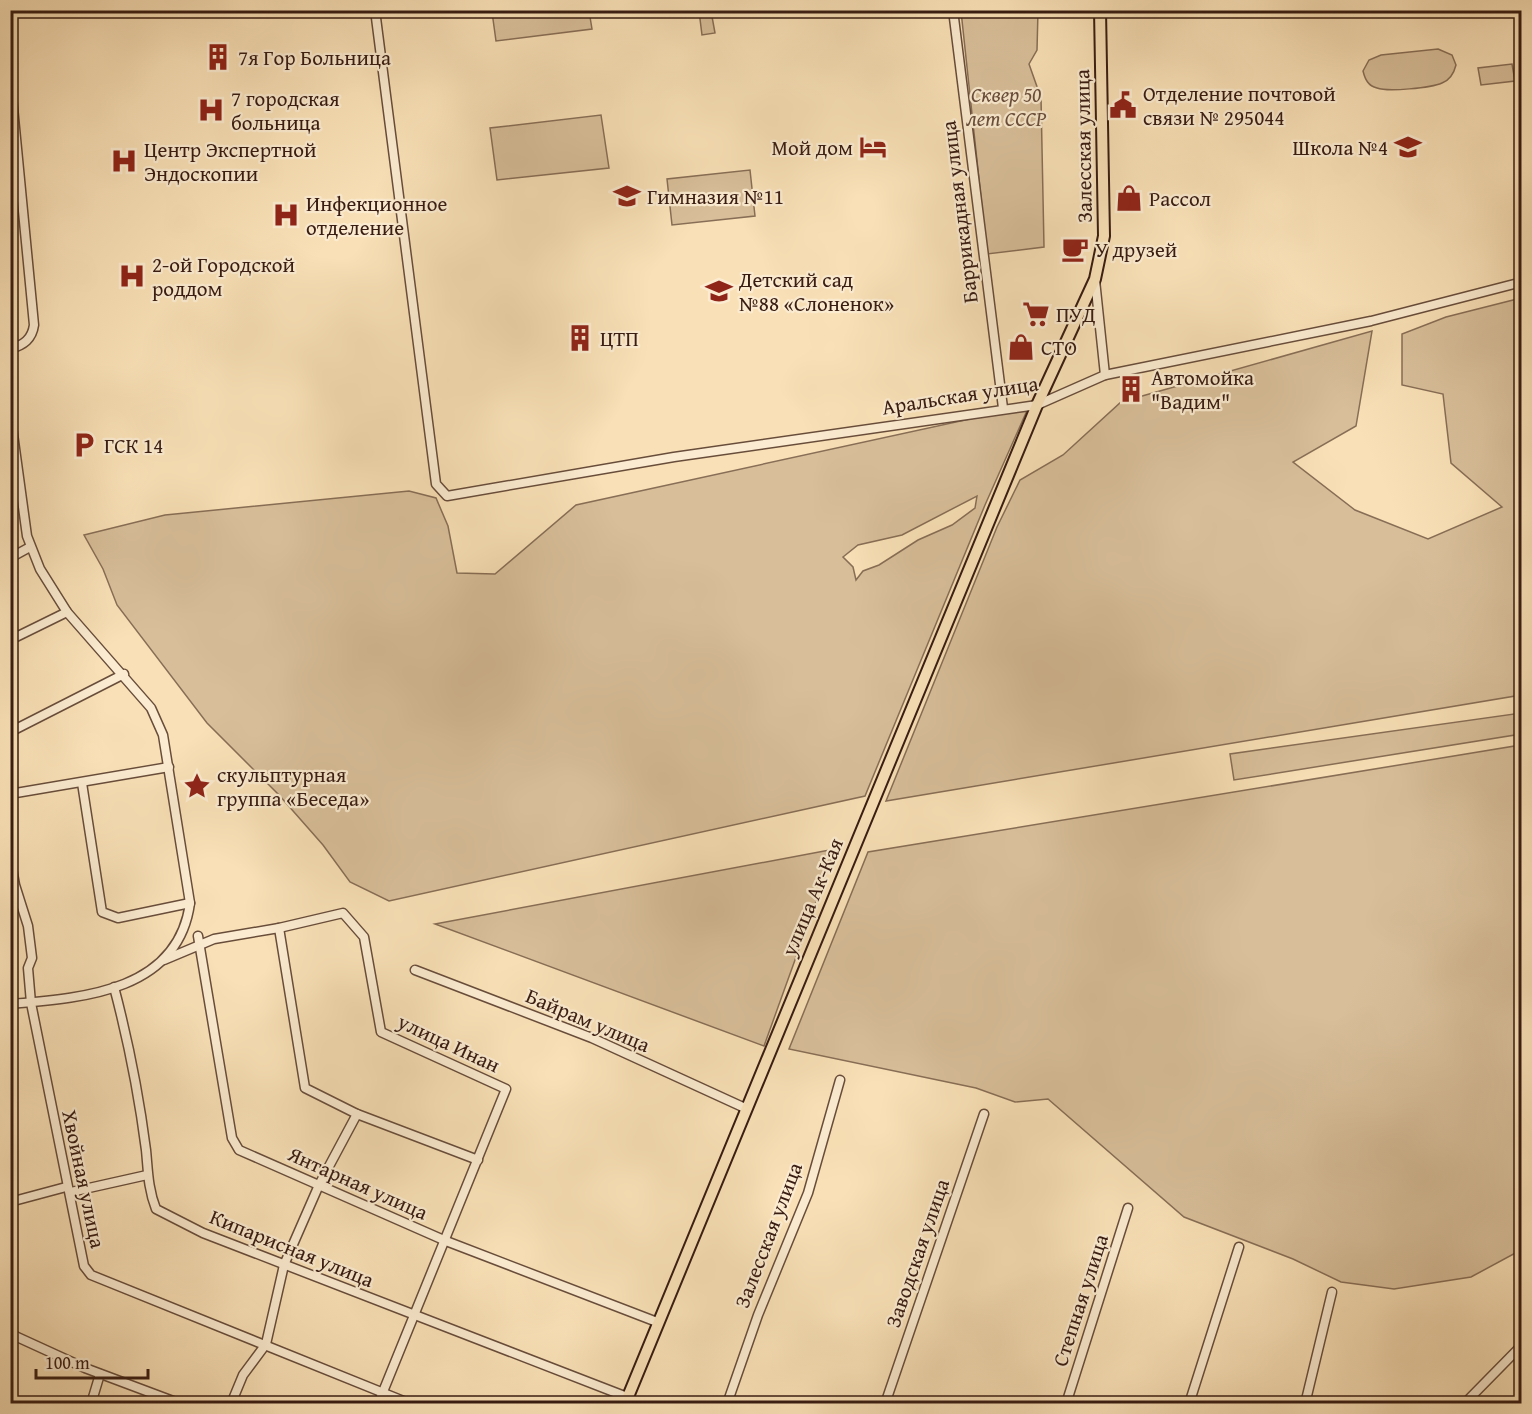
<svg xmlns="http://www.w3.org/2000/svg" width="1532" height="1414" viewBox="0 0 1532 1414" font-family="'Gentium Book Plus',serif">
<style>
.green{fill:#d8bf9a;stroke:#886e56;stroke-width:1.5;fill-rule:evenodd}
.lines{fill:none;stroke-linecap:round;stroke-linejoin:round}
.minor-casing{stroke:#684d3b;stroke-width:11}
.major-casing{stroke:#381c12;stroke-width:14}
.minor{stroke:#fbebd0;stroke-width:8}
.major{stroke:#f9e0b6;stroke-width:10}
.labels{text-anchor:middle;dominant-baseline:central;stroke-width:4.5;stroke-linejoin:round;paint-order:stroke}
.poi-label{font-size:21px;fill:#381c12;stroke:#fbebd0;text-anchor:start}
.park-label{font-size:21px;font-style:italic;fill:#684d3b;stroke:#fbebd0}
.street-label{font-size:21px;fill:#381c12;stroke:#fbebd0}
</style>
<rect width="100%" height="100%" fill="#f9e0b6"/>
<filter id="stains"><feTurbulence type="fractalNoise" baseFrequency=".00333" numOctaves="4"/><feColorMatrix values="0 0 0 0 .2 0 0 0 0 .09 0 0 0 0 .02 0 0 0 .5 -.17"/></filter>
<radialGradient id="worn" r=".72"><stop offset=".6" stop-color="#630" stop-opacity="0"/><stop offset="1" stop-color="#630" stop-opacity=".3"/></radialGradient>
<g class="green">
<polygon points="506,10 589,11 592,29 496,41 492,12"/>
<polygon points="699,11 711,11 715,33 702,35"/>
<polygon points="961,11 1038,11 1037,50 1029,64 1041,98 1044,247 987,254"/>
<path d="M1438 49 1452 55 1456 65C1454 73 1450 80 1442 83 1431 88 1388 92 1377 88 1368 86 1365 79 1363 71L1369 60 1381 55Z"/>
<polygon points="1512,64 1515,81 1481,85 1478,68"/>
<polygon points="601,115 609,168 497,180 490,128"/>
<polygon points="750,170 755,216 672,225 667,179"/>
<polygon points="1521,298 1521,695 886,801 997,527 1020,480 1063,455 1121,402 1372,331 1356,426 1293,462 1355,510 1428,539 1502,507 1451,463 1443,394 1402,385 1402,334 1446,317"/>
<path d="M1029 406 985 505 865 796 389 901 350 882 323 845 279 795 207 723 117 605 103 569 84 535 165 515 409 491 436 498 448 526 457 573 495 574 576 505ZM977 496 975 508 952 525 918 540 879 565 863 571 856 580 853 567 843 557 858 545 902 535Z"/>
<polygon points="1521,713 1521,734 1234,780 1230,754"/>
<polygon points="1521,745 1521,1250 1471,1277 1394,1289 1341,1282 1293,1259 1184,1217 1048,1099 1015,1102 976,1088 789,1049 868,852"/>
<polygon points="835,849 764,1046 435,924"/>
</g>
<g class="lines">
<defs>
<g id="minor">
<polyline points="375,10 436,484 447,496 674,457 1037,405 1105,375 1371,321 1522,282"/>
<polyline points="953,10 1003,408"/>
<path d="M10 76 34 325C32 339 24 345 10 349"/>
<polyline points="1095,280 1105,375"/>
<path d="M10 412 27 536 40 569 67 612 151 708 163 735 190 903C178 992 82 998 10 1004"/>
<polyline points="10,558 30,547"/>
<polyline points="10,640 67,612"/>
<polyline points="10,732 124,674"/>
<polyline points="82,783 102,912 118,918 190,903"/>
<polyline points="10,794 169,767"/>
<polyline points="10,857 15,885 28,926 32,958 28,968 31,1003 84,1266 91,1275 411,1404"/>
<polyline points="279,928 305,1088 357,1114 478,1160"/>
<polyline points="198,936 232,1138 239,1150 446,1241 657,1322"/>
<polyline points="164,960 214,939 279,928 343,913 364,937 381,1032 506,1089 378,1404"/>
<polyline points="415,970 592,1038 745,1108"/>
<path d="M114 987C128 1040 139 1096 146 1150 148 1170 148 1189 156 1209L203 1233 627 1397"/>
<polyline points="71,1192 147,1175"/>
<polyline points="10,1202 66,1187"/>
<polyline points="10,1329 15,1336 85,1368 181,1404"/>
<polyline points="91,1404 100,1374"/>
<polyline points="231,1404 243,1375 266,1344 284,1265 319,1185 357,1114"/>
<polyline points="727,1404 758,1315 808,1193 840,1080"/>
<polyline points="885,1404 984,1114"/>
<polyline points="1066,1404 1128,1208"/>
<polyline points="1189,1404 1239,1247"/>
<polyline points="1305,1404 1332,1292"/>
<polyline points="1464,1404 1522,1345"/>
</g>
<polyline id="major" points="625,1404 1037,405 1095,279 1104,236 1100,10"/>
</defs>
<use href="#minor" class="minor-casing"/>
<use href="#major" class="major-casing"/>
<use href="#minor" class="minor"/>
<use href="#major" class="major"/>
</g>
<defs>
<symbol id="building-bare" viewBox="-9 -9 18 18"><path d="M-4-6H4V6H1V3H-1V6H-4ZM-2.5-4.3h1.7v1.8h-1.7ZM.8-4.3h1.7v1.8H.8ZM-2.5-1h1.7V.8h-1.7ZM.8-1h1.7V.8H.8Z" fill="#8f2418" stroke="#fbebd0" stroke-width="2.5" paint-order="stroke"/></symbol>
<symbol id="civic-bare" viewBox="-9 -9 18 18"><path d="M-.6-6.5H3V-4.5H.6V-3L4-1V1h2V6H-6V1h2V-1L-.6-3ZM-1.2 2.5V6h2.4V2.5Z" fill="#8f2418" stroke="#fbebd0" stroke-width="2.5" paint-order="stroke"/></symbol>
<symbol id="hospital-bare" viewBox="-9 -9 18 18"><path d="M-5-5h3v3.5h4V-5h3V5h-3V1.5h-4V5h-3Z" fill="#8f2418" stroke="#fbebd0" stroke-width="2.5" paint-order="stroke"/></symbol>
<symbol id="hotel-bare" viewBox="-9 -9 18 18"><path d="M-6-4.5h1.5V1H6V5H4.5V3h-9V5H-6ZM-4 0a1.8 1.8 0 1 1 3.6 0ZM.5 0V-2.5h3Q6-2.5 6 0Z" fill="#8f2418" stroke="#fbebd0" stroke-width="2.5" paint-order="stroke"/></symbol>
<symbol id="school-bare" viewBox="-9 -9 18 18"><path d="M0-5L7-2L0 1L-7-2ZM-4 1L0 2.5L4 1V4Q0 6-4 4Z" fill="#8f2418" stroke="#fbebd0" stroke-width="2.5" paint-order="stroke"/></symbol>
<symbol id="shop-bare" viewBox="-9 -9 18 18"><path d="M-5-2.5h2.3a2.7 3.5 0 0 1 5.4 0H5L5.5 6h-11ZM-1.5-2.5h3a1.5 2.3 0 0 0-3 0Z" fill="#8f2418" stroke="#fbebd0" stroke-width="2.5" paint-order="stroke"/></symbol>
<symbol id="cafe-bare" viewBox="-9 -9 18 18"><path d="M-5.5-4.5H6V0H3Q3 3.5 0 3.5H-2.5Q-5.5 3.5-5.5 0ZM3-3.2v2h1.7v-2ZM-6 4.5H4V6H-6Z" fill="#8f2418" stroke="#fbebd0" stroke-width="2.5" paint-order="stroke"/></symbol>
<symbol id="supermarket-bare" viewBox="-9 -9 18 18"><path d="M-6-5.5h2.5l.6 2H6L4.5 2H-2.5L-4.4-4H-6ZM-1.5 3.2a1.3 1.3 0 1 0 .1 0ZM3 3.2a1.3 1.3 0 1 0 .1 0Z" fill="#8f2418" stroke="#fbebd0" stroke-width="2.5" paint-order="stroke"/></symbol>
<symbol id="parking-bare" viewBox="-9 -9 18 18"><path d="M-3.5-5.5H1a3.5 3.5 0 0 1 0 7H-1V5.5H-3.5ZM-1-3.4V-.6H.8a1.4 1.4 0 0 0 0-2.8Z" fill="#8f2418" stroke="#fbebd0" stroke-width="2.5" paint-order="stroke"/></symbol>
<symbol id="sight-bare" viewBox="-9 -9 18 18"><path d="M0-6L1.8-2.2L6-1.7L2.9 1.2L3.7 5.4L0 3.3L-3.7 5.4L-2.9 1.2L-6-1.7L-1.8-2.2Z" fill="#8f2418" stroke="#fbebd0" stroke-width="2.5" paint-order="stroke"/></symbol>
</defs>
<g fill-rule="evenodd">
<use href="#building-bare" x="199" y="38" width="38" height="38"/>
<use href="#civic-bare" x="1104" y="86" width="38" height="38"/>
<use href="#hospital-bare" x="192" y="91" width="38" height="38"/>
<use href="#hotel-bare" x="854" y="128" width="38" height="38"/>
<use href="#school-bare" x="1389" y="128" width="38" height="38"/>
<use href="#hospital-bare" x="105" y="142" width="38" height="38"/>
<use href="#school-bare" x="608" y="177" width="38" height="38"/>
<use href="#shop-bare" x="1110" y="179" width="38" height="38"/>
<use href="#hospital-bare" x="267" y="196" width="38" height="38"/>
<use href="#cafe-bare" x="1056" y="230" width="38" height="38"/>
<use href="#hospital-bare" x="113" y="257" width="38" height="38"/>
<use href="#school-bare" x="700" y="272" width="38" height="38"/>
<use href="#supermarket-bare" x="1017" y="295" width="38" height="38"/>
<use href="#building-bare" x="561" y="319" width="38" height="38"/>
<use href="#shop-bare" x="1002" y="328" width="38" height="38"/>
<use href="#building-bare" x="1112" y="370" width="38" height="38"/>
<use href="#parking-bare" x="65" y="426" width="38" height="38"/>
<use href="#sight-bare" x="178" y="767" width="38" height="38"/>
</g>
<g class="labels">
<g class="poi-label">
<text x="238" y="57">7я Гор Больница</text>
<text x="1143" y="93">Отделение почтовой<tspan x="1143" dy="24">связи № 295044</tspan></text>
<text x="231" y="98">7 городская<tspan x="231" dy="24">больница</tspan></text>
<text x="853" y="147" text-anchor="end">Мой дом</text>
<text x="1388" y="147" text-anchor="end">Школа №4</text>
<text x="144" y="149">Центр Экспертной<tspan x="144" dy="24">Эндоскопии</tspan></text>
<text x="647" y="196">Гимназия №11</text>
<text x="1149" y="198">Рассол</text>
<text x="306" y="203">Инфекционное<tspan x="306" dy="24">отделение</tspan></text>
<text x="1095" y="249">У друзей</text>
<text x="152" y="264">2-ой Городской<tspan x="152" dy="24">роддом</tspan></text>
<text x="739" y="279">Детский сад<tspan x="739" dy="24">№88 «Слоненок»</tspan></text>
<text x="1056" y="314">ПУД</text>
<text x="600" y="338">ЦТП</text>
<text x="1041" y="347">СТО</text>
<text x="1151" y="377">Автомойка<tspan x="1151" dy="24">"Вадим"</tspan></text>
<text x="104" y="445">ГСК 14</text>
<text x="217" y="774">скульптурная<tspan x="217" dy="24">группа «Беседа»</tspan></text>
</g>
<g class="park-label">
<text x="1006" y="94">Сквер 50<tspan x="1006" dy="24">лет СССР</tspan></text>
</g>
<g class="street-label">
<text transform="translate(1083 146) rotate(-91)">Залесская улица</text>
<text transform="translate(959 212) rotate(-97)">Баррикадная улица</text>
<text transform="translate(960 395) rotate(-9)">Аральская улица</text>
<text transform="translate(812 897) rotate(-67)">улица Ак-Кая</text>
<text transform="translate(588 1020) rotate(23)">Байрам улица</text>
<text transform="translate(449 1043) rotate(25)">улица Инан</text>
<text transform="translate(84 1179) rotate(78)">Хвойная улица</text>
<text transform="translate(358 1183) rotate(24)">Янтарная улица</text>
<text transform="translate(768 1235) rotate(-69)">Залесская улица</text>
<text transform="translate(292 1248) rotate(22)">Кипарисная улица</text>
<text transform="translate(917 1253) rotate(-71)">Заводская улица</text>
<text transform="translate(1080 1300) rotate(-72)">Степная улица</text>
</g>
</g>
<rect width="1532" height="1414" fill="none" stroke="#f9e0b6" stroke-width="36"/>
<rect x="12" y="12" width="1508" height="1390" fill="none" stroke="#381c12" stroke-width="3"/>
<rect x="18" y="18" width="1496" height="1378" fill="none" stroke="#381c12" stroke-width="1.5"/>
<path d="M36 1369v9h112v-9" fill="none" stroke="#381c12" stroke-width="3"/>
<text x="45" y="1369" font-size="18" fill="#381c12" stroke="#fbebd0" stroke-width="4.5" paint-order="stroke">100 m</text>
<rect width="100%" height="100%" filter="url(#stains)"/>
<rect width="100%" height="100%" fill="url(#worn)"/>
</svg>
